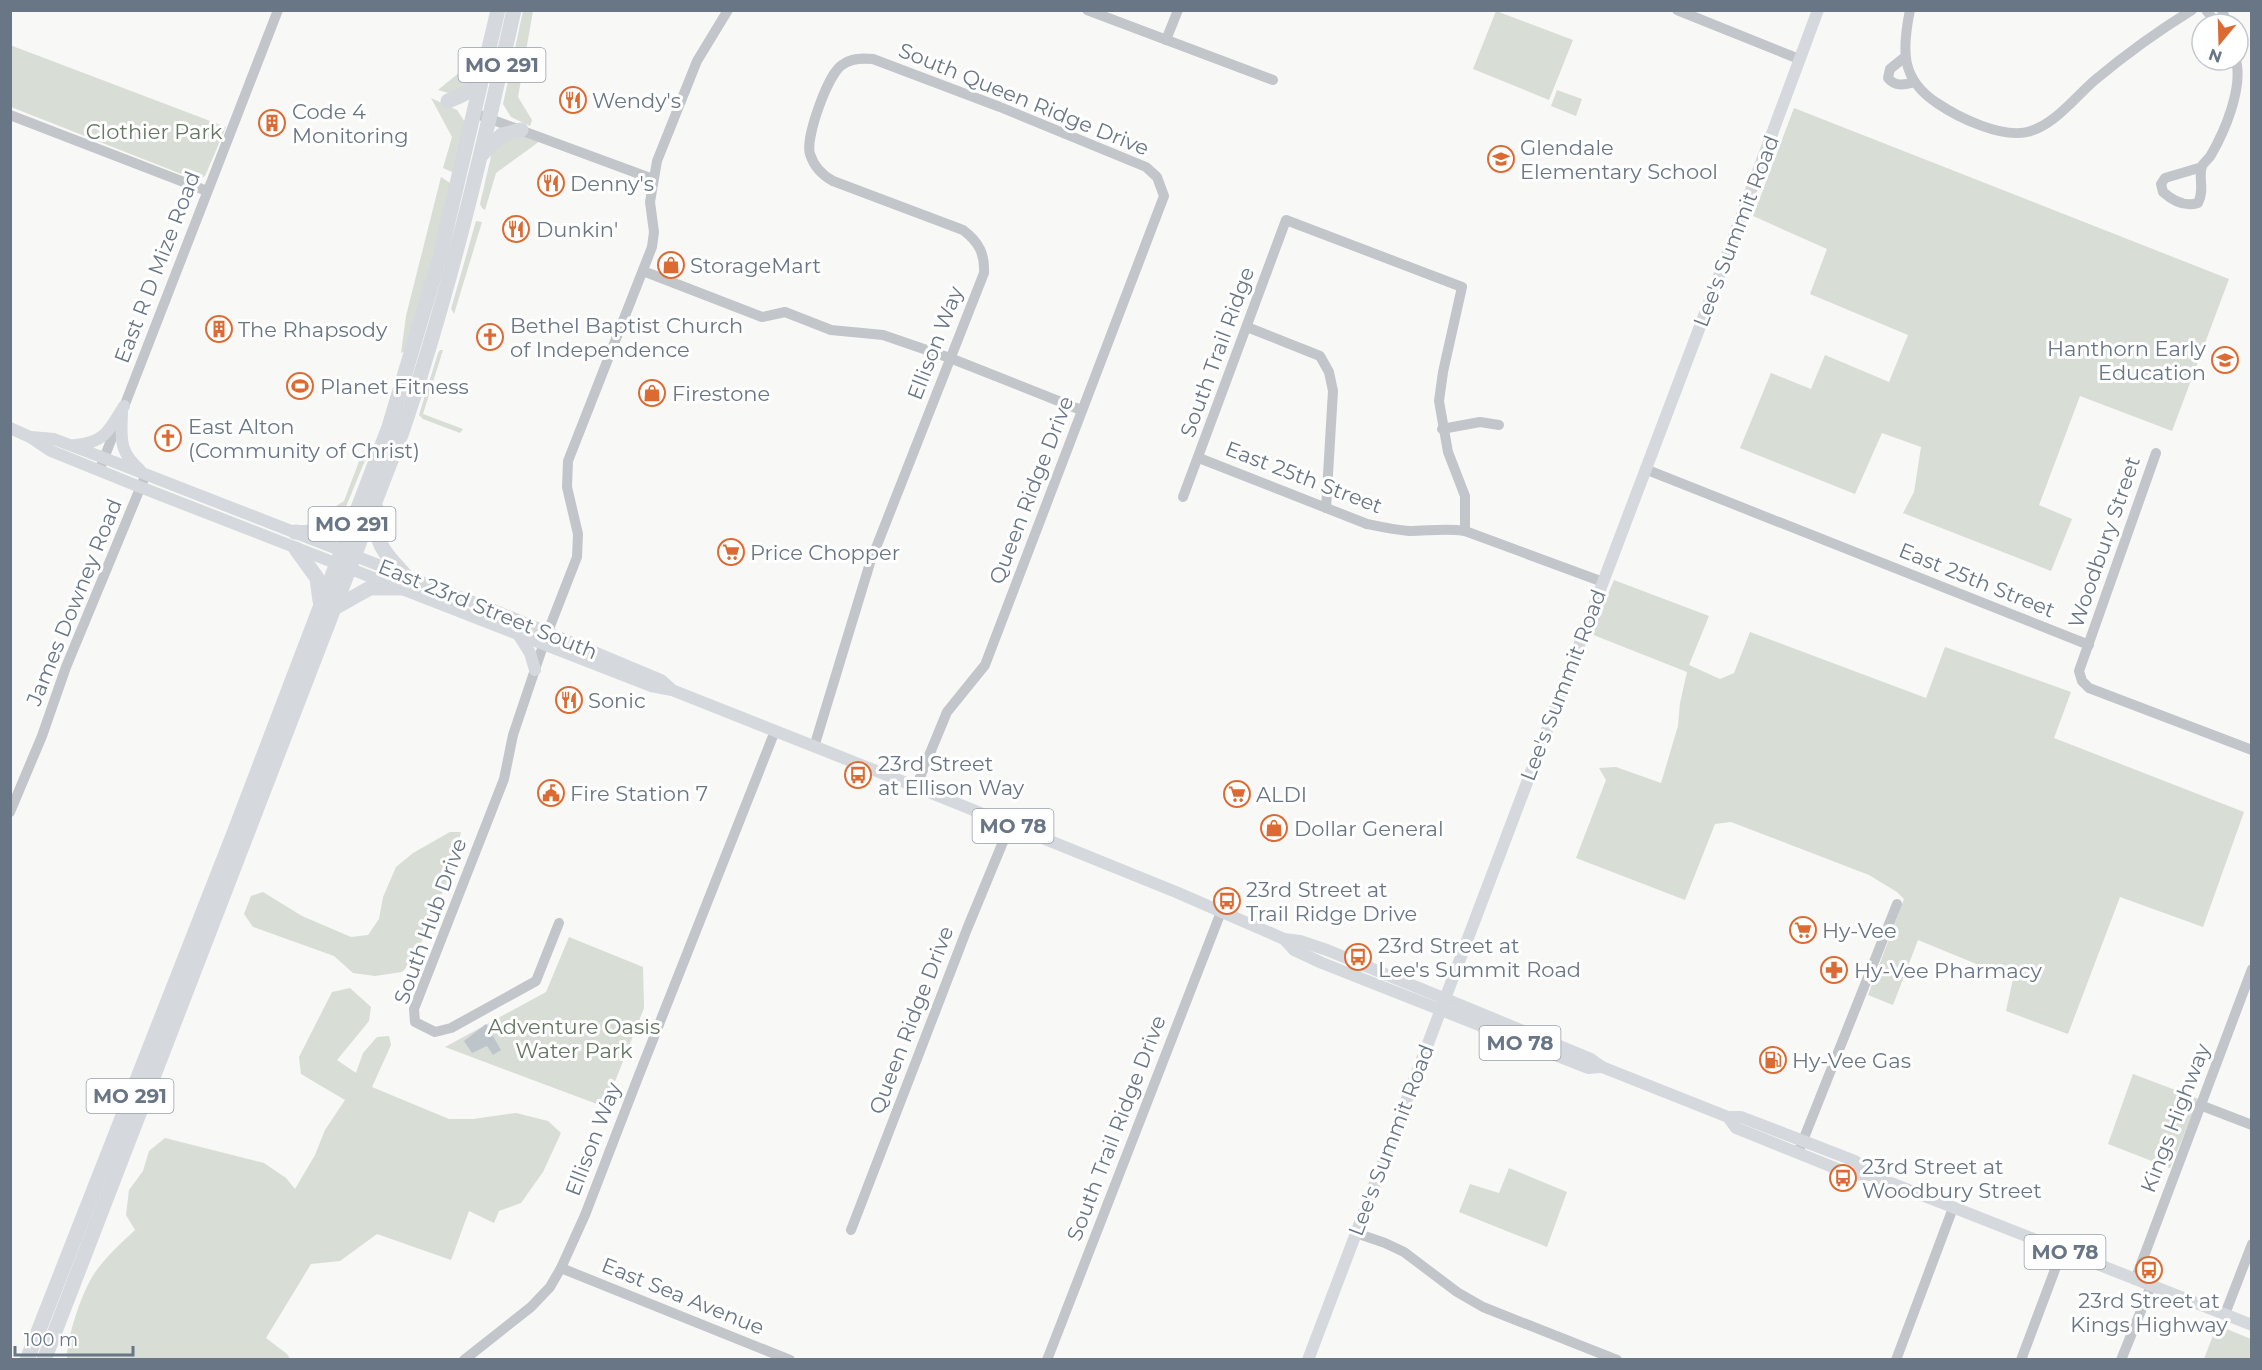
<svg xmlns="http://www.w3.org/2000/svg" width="2262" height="1370" viewBox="0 0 2262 1370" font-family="Montserrat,sans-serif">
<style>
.green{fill:#d8ddd5}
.water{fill:#bdc5cb}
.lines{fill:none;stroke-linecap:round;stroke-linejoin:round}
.minor{stroke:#c2c5c9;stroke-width:10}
.major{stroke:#d5d9dd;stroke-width:12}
.highway{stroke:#d5d9dd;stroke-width:15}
.labels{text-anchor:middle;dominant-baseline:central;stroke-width:6;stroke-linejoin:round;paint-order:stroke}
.shield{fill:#fff;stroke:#969faa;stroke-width:1.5}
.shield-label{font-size:20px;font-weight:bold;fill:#697686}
.street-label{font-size:21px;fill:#697686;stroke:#fff}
.poi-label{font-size:21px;fill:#697686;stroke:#fff;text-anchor:start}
.park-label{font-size:21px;fill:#667864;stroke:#fff}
</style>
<rect width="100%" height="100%" fill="#f8f8f6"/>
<g class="green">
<polygon points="523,11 533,11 518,97 532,120 530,126 511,117 503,104"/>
<polygon points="1496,11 1573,40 1549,100 1473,69"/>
<polygon points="10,45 226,127 205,176 200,179 194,179 11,107"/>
<polygon points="474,50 480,54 475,79 452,94 438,90 471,63"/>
<polygon points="1557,90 1582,99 1576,116 1551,106"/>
<polygon points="431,98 457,110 465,122 454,171 452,172 443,168 452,137"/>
<polygon points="1794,108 2229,279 2172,431 2080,396 2039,505 2072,519 2051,571 1903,513 1914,492 1921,447 1882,433 1855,494 1740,448 1771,373 1811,389 1825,355 1889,382 1908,335 1810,294 1827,249 1753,216"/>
<polygon points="518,134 540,141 496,173 485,210 482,208 480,204 492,152 496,145"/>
<polygon points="441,177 450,183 451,187 407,350 401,353 406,316"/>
<polygon points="476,221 482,222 454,314 451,309"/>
<polygon points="440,350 443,350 423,414 463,429 460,433 423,419 419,415 438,353"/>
<polygon points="363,451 367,454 366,458 343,514 339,519 302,528 344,501"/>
<polygon points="1614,580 1709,616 1689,665 1720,679 1734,673 1750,632 1926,698 1945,647 2071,692 2054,738 2244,812 2203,927 2120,897 2068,1034 2006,1011 2013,979 1918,940 1893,1005 1868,995 1904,899 1897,892 1869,875 1731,822 1715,824 1685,900 1576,858 1606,780 1599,768 1616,767 1661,783 1678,726 1680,703 1687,672 1591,634"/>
<polygon points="450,832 461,832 452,870 414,959 402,972 375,976 353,973 334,956 253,927 244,914 251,896 263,892 302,916 351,937 368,935 379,919 383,897 396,867 413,853"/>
<polygon points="569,937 643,967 644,1008 605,1107 445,1047 546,992"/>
<path d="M350 988 371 1007 369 1021 337 1060 356 1073 363 1053 377 1037 389 1036 391 1045 372 1087 449 1119H473L516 1113 548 1121 561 1133 543 1172 521 1203 499 1211 494 1223 469 1211 451 1260 377 1234 340 1261 311 1264 266 1338 287 1354 290 1359H67C66 1339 83 1288 96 1271 107 1256 121 1243 135 1230L126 1215 129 1190 143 1171 149 1151 165 1138 264 1163 286 1178 295 1189 315 1155 325 1130 345 1100 301 1074 299 1057 332 992Z"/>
<polygon points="2133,1074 2199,1099 2170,1168 2108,1144"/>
<polygon points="1509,1168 1567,1192 1547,1247 1459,1212 1470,1184 1499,1193"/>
<polygon points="2217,1325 2251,1339 2251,1359 2204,1359"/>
</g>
<polygon class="water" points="486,1024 501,1050 493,1055 487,1046 472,1053 464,1041"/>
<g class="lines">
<g class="minor">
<polyline points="1087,10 1273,80"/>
<polyline points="1677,10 1799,59"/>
<path d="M1910 10C1902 49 1900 79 1937 103 1959 118 2001 138 2027 132 2054 126 2075 97 2095 80 2126 54 2158 31 2192 10"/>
<polyline points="2206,10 2217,24"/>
<polyline points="2222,10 2227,24"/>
<polyline points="1166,40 1178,10"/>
<path d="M1905 57 1890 69 1888 78C1895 87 1905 85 1914 82"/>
<polyline points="474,113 653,179"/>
<polyline points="10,115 207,191"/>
<path d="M2202 167 2165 178 2161 184 2163 192C2173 201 2185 207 2198 203 2205 190 2198 178 2202 166 2204 162 2209 159 2211 155 2225 131 2243 88 2236 60"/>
<polyline points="643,271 762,317 785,312 831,330 883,335 950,358 1081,410"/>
<polyline points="1247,327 1320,356 1329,372 1333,391 1326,508"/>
<polyline points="1442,429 1480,422 1499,425"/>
<polyline points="2156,453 2079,671 2082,681 2089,688 2252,750"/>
<path d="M1199 458 1367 524C1381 527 1394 530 1409 531 1428 531 1446 528 1465 531L1603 582"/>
<polyline points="101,466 278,10"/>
<polyline points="1645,469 2089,645"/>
<polyline points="1183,497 1286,220 1462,287 1443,372 1439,401 1448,452 1465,496 1465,531"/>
<path d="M814 747 870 563 984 273C985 254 979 242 963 230L833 181C822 175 814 167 810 154 805 138 828 74 842 65 851 58 862 58 873 59L1000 107 1146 167 1157 177 1164 196 985 665 947 712 916 787"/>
<polyline points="10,812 42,736 66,667 146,474"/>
<polyline points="559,923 536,981 451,1028 435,1032 415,1022 414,1009 504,779 513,735 547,634 577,557 578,534 567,487 568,461 652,247 654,232 650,202 657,161 697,61 728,10"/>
<polyline points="2200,1105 2252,1125"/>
<polyline points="1798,1153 1897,904"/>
<polyline points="851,1230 967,929 1010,825"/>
<polyline points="1356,1233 1385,1243 1404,1252 1457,1292 1483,1307 1617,1360"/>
<polyline points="561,1268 790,1360"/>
<polyline points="2135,1280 2252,969"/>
<polyline points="2225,1314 2252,1244"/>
<polyline points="464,1360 531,1307 550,1287 561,1268 585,1215 637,1080 775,731"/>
<polyline points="1047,1360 1221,912"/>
<polyline points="1896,1360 1953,1208"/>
<polyline points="2021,1360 2062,1251"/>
<polyline points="2121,1360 2151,1286"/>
</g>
<g class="major">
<path d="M122 413C121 439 119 452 140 470"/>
<polyline points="10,428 30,437 51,451 140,487 651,686 672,690 899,780 1176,892 1284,939 1300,941 1327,950 1591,1059 1602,1067 1728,1117 1741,1117 1855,1161 1871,1175 2252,1325"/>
<polyline points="31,437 54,439 104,458 491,609 661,680 670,688"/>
<path d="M75 445C105 443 110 429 124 406"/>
<polyline points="518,634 530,653 535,670"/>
<polyline points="1284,939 1294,950 1322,963 1588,1068 1602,1067"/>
<polyline points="1728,1117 1736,1128 1783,1147 1850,1174 1871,1175"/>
<polyline points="1308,1360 1721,271 1818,10"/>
</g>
<g class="highway">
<path d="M448 101C461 96 473 91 481 79"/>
<polyline points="481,155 502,135 521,130"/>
<path d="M376 508C373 542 384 553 406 576"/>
<path d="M295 532C324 535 334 527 357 511"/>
<polyline points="296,549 317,578 320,601"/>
<polyline points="336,607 370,588 401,588"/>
<polyline points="27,1360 234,833 389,427 440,256 498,10"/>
<path d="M44 1360 402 432C449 294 482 153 514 10"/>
</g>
</g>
<defs>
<symbol id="restaurant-ring" viewBox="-11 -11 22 22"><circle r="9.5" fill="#fff" stroke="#dc6b33" stroke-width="1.5"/><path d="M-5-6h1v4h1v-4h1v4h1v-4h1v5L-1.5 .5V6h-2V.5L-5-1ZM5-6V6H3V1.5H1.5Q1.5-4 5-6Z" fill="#dc6b33"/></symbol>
<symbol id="building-ring" viewBox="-11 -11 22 22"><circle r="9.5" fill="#fff" stroke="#dc6b33" stroke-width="1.5"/><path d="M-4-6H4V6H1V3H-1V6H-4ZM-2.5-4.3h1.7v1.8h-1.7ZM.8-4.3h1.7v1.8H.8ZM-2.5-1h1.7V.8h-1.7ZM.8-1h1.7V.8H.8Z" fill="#dc6b33"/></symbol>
<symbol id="school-ring" viewBox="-11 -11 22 22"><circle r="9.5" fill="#fff" stroke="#dc6b33" stroke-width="1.5"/><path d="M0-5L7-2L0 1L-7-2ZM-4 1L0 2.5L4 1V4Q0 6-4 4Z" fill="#dc6b33"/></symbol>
<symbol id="shop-ring" viewBox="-11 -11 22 22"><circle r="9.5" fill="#fff" stroke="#dc6b33" stroke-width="1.5"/><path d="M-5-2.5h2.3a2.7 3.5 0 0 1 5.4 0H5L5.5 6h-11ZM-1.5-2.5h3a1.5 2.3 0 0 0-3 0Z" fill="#dc6b33"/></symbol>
<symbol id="church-ring" viewBox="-11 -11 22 22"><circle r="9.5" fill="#fff" stroke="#dc6b33" stroke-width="1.5"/><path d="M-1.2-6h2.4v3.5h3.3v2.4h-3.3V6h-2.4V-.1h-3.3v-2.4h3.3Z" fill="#dc6b33"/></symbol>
<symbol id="stadium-ring" viewBox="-11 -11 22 22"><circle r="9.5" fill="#fff" stroke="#dc6b33" stroke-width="1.5"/><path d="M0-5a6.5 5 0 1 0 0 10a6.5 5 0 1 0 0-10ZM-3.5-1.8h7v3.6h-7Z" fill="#dc6b33"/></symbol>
<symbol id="supermarket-ring" viewBox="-11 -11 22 22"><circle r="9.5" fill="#fff" stroke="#dc6b33" stroke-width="1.5"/><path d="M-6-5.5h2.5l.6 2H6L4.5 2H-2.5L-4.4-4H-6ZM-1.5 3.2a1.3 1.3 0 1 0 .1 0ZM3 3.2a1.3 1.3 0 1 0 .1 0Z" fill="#dc6b33"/></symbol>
<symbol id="bus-ring" viewBox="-11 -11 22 22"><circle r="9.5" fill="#fff" stroke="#dc6b33" stroke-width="1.5"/><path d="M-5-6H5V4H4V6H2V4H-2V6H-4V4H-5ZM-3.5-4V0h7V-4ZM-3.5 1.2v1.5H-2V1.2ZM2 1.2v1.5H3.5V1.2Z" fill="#dc6b33"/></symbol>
<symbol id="civic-ring" viewBox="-11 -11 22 22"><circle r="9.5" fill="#fff" stroke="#dc6b33" stroke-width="1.5"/><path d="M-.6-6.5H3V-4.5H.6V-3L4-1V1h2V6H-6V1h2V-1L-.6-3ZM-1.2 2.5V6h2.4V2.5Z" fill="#dc6b33"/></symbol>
<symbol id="pharmacy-ring" viewBox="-11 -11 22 22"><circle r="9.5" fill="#fff" stroke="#dc6b33" stroke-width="1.5"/><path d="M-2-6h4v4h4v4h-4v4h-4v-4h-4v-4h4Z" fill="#dc6b33"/></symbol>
<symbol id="fuel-ring" viewBox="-11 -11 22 22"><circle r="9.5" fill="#fff" stroke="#dc6b33" stroke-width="1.5"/><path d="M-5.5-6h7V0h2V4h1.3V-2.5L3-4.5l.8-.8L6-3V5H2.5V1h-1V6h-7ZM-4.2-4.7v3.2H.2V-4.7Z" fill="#dc6b33"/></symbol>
</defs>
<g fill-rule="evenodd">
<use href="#restaurant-ring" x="558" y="85" width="30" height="30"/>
<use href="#building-ring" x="257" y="108" width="30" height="30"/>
<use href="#school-ring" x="1486" y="144" width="30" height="30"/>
<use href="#restaurant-ring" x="536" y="168" width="30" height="30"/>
<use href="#restaurant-ring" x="501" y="214" width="30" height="30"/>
<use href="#shop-ring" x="656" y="250" width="30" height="30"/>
<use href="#building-ring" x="204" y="314" width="30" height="30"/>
<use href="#church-ring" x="475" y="322" width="30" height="30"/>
<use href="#school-ring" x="2210" y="345" width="30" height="30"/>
<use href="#stadium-ring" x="285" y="371" width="30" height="30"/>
<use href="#shop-ring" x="637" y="378" width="30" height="30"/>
<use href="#church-ring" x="153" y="423" width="30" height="30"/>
<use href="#supermarket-ring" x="716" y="537" width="30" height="30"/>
<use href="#restaurant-ring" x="554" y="685" width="30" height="30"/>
<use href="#bus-ring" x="843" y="760" width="30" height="30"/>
<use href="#civic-ring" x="536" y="778" width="30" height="30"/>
<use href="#supermarket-ring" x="1222" y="779" width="30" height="30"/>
<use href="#shop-ring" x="1259" y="813" width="30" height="30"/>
<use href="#bus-ring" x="1212" y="886" width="30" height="30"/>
<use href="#supermarket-ring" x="1788" y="915" width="30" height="30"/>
<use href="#bus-ring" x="1343" y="942" width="30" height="30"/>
<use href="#pharmacy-ring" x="1819" y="955" width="30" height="30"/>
<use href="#fuel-ring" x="1758" y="1045" width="30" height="30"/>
<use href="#bus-ring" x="1828" y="1163" width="30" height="30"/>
<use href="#bus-ring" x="2134" y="1255" width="30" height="30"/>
</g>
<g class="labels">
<g class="shield">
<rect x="458.5" y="48" width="87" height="34" rx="4.5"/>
<rect x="308.5" y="507" width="87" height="34" rx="4.5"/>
<rect x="972.5" y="809" width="81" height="34" rx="4.5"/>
<rect x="1479.5" y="1026" width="81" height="34" rx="4.5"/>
<rect x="86.5" y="1079" width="87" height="34" rx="4.5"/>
<rect x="2024.5" y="1235" width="81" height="34" rx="4.5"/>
</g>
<g class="shield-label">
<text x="502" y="65">MO 291</text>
<text x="352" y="524">MO 291</text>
<text x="1013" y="826">MO 78</text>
<text x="1520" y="1043">MO 78</text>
<text x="130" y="1096">MO 291</text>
<text x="2065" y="1252">MO 78</text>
</g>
<g class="street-label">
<text transform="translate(1024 99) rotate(22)">South Queen Ridge Drive</text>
<text transform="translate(1736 231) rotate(-69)">Lee's Summit Road</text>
<text transform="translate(157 267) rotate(-69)">East R D Mize Road</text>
<text transform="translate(935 343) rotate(-69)">Ellison Way</text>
<text transform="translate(1217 352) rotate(-70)">South Trail Ridge</text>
<text transform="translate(1304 477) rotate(21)">East 25th Street</text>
<text transform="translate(1031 490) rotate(-69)">Queen Ridge Drive</text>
<text transform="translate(2104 542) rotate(-71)">Woodbury Street</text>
<text transform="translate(1977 580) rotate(22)">East 25th Street</text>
<text transform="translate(74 602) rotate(-68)">James Downey Road</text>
<text transform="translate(488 609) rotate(22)">East 23rd Street South</text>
<text transform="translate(1563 685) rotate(-69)">Lee's Summit Road</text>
<text transform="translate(430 921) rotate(-70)">South Hub Drive</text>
<text transform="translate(911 1020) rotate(-69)">Queen Ridge Drive</text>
<text transform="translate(2175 1118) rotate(-69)">Kings Highway</text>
<text transform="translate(1116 1128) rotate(-69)">South Trail Ridge Drive</text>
<text transform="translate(593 1139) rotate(-69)">Ellison Way</text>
<text transform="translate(1391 1140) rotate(-69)">Lee's Summit Road</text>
<text transform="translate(683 1296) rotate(22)">East Sea Avenue</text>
</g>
<g class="poi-label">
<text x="592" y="100">Wendy's</text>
<text x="292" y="111">Code 4<tspan x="292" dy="24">Monitoring</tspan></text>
<text x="1520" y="147">Glendale<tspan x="1520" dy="24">Elementary School</tspan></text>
<text x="570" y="183">Denny's</text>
<text x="536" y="229">Dunkin'</text>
<text x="690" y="265">StorageMart</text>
<text x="510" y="325">Bethel Baptist Church<tspan x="510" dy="24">of Independence</tspan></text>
<text x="238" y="329">The Rhapsody</text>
<text x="2206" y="348" text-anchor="end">Hanthorn Early<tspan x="2206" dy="24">Education</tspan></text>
<text x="320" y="386">Planet Fitness</text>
<text x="672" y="393">Firestone</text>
<text x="188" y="426">East Alton<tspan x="188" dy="24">(Community of Christ)</tspan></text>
<text x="750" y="552">Price Chopper</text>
<text x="588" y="700">Sonic</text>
<text x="878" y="763">23rd Street<tspan x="878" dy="24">at Ellison Way</tspan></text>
<text x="570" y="793">Fire Station 7</text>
<text x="1256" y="794">ALDI</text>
<text x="1294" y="828">Dollar General</text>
<text x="1246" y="889">23rd Street at<tspan x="1246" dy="24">Trail Ridge Drive</tspan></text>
<text x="1822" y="930">Hy-Vee</text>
<text x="1378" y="945">23rd Street at<tspan x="1378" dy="24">Lee's Summit Road</tspan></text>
<text x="1854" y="970">Hy-Vee Pharmacy</text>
<text x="1792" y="1060">Hy-Vee Gas</text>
<text x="1862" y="1166">23rd Street at<tspan x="1862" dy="24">Woodbury Street</tspan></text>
<text x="2149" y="1300" text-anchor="middle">23rd Street at<tspan x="2149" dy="24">Kings Highway</tspan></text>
</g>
<g class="park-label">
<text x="154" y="131">Clothier Park</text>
<text x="574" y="1026">Adventure Oasis<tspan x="574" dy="24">Water Park</tspan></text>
</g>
</g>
<rect width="2262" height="1370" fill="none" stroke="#697686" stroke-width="24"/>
<g transform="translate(2220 42) rotate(199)"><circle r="28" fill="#ffffff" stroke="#c3c8cf" stroke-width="1.5"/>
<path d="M0-4.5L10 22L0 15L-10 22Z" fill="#dc6b33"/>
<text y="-9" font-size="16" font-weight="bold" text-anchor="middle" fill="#697686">N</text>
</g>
<path d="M15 1346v9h118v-9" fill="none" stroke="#697686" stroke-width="3"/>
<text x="24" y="1346" font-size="18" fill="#697686" stroke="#ffffff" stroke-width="4.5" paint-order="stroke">100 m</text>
</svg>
